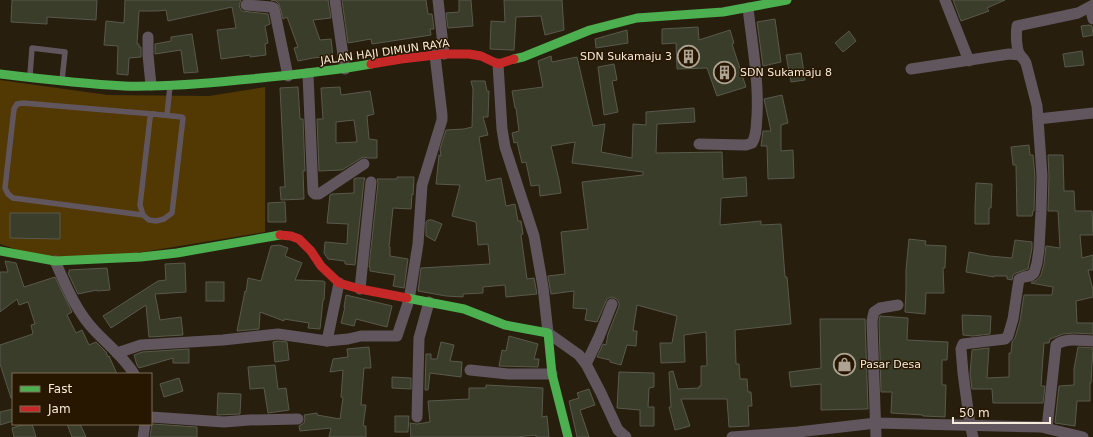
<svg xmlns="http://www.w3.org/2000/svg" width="1093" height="437" viewBox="0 0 1093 437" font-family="'DejaVu Sans',sans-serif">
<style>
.green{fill:#523802}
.building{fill:#3a3d2a;stroke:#59594c;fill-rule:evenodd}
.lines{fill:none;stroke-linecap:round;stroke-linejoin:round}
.lane{stroke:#61565d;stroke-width:5.5}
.street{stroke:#61565d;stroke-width:11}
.fast{stroke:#4caf50;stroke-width:9}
.jam{stroke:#c62828;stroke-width:9}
.labels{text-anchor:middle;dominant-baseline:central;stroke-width:3;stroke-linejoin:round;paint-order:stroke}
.street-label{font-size:11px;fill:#f6ebda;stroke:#281700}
.poi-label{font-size:11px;fill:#f6ebda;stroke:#281700;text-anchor:start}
</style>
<rect width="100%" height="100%" fill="#281e0e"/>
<polygon class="green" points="0,80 108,95 209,96 265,87 265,232 64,265 0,244"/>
<g class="building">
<polygon points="12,0 97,0 96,20 47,17 47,24 11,22"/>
<polygon points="125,0 241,0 239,5 240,8 242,11 268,14 270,24 265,26 268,43 265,44 266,55 250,57 250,55 221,59 217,30 236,28 232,7 168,21 166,10 158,11 139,11 137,44 139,44 139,47 141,47 141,57 129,58 128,75 117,74 118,46 104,45 106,21 124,23"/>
<polygon points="271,0 328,0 331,18 313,20 320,40 331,39 333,56 313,58 298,61 294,48 298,47 287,17 283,19 279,4 276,1"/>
<polygon points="342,0 426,0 428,14 432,14 434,29 430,29 431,35 372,44 371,39 348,43"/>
<polygon points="459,0 471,0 473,26 448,28 446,13 459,12"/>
<polygon points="504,0 562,0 564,30 545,35 541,16 516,17 514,50 511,50 490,49 491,21 505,22"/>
<polygon points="953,0 1005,0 987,8 989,11 961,21"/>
<polygon points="775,19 781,62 763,66 757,22"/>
<polygon points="1089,25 1092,26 1093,35 1083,37 1081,26"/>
<polygon points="698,27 699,40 730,30 734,43 732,44 746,87 717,96 707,68 677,69 676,43 662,44 662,29"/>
<polygon points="627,30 628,43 596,48 595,39"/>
<polygon points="849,31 856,41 843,52 835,43"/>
<polygon points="192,34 198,72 184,73 181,50 155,54 155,44 171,41 171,37"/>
<polygon points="1082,51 1084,65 1065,67 1063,54"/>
<polygon points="801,53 805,80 791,82 786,55"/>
<polygon points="551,56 552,62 577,57 593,126 605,124 601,152 632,158 633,124 646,125 646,112 694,108 695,122 657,124 656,153 722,152 723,179 746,177 747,196 721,198 720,225 761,221 761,225 781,224 785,277 787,277 791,324 735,330 736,364 739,364 740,379 747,379 748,392 751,392 752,406 748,406 749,426 729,427 727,399 681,399 690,426 675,430 669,407 671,407 669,372 673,371 678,389 699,388 699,386 701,386 701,366 707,366 706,332 684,335 685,362 661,363 660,343 672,343 677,316 637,305 633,331 637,331 636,346 627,345 621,365 610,362 610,360 597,357 603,344 606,345 608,334 619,306 619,303 617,299 611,297 607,299 597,322 585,320 587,309 573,308 574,291 551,294 548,276 565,274 561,232 588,229 582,182 643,175 643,172 572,163 575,142 551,146 559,180 561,193 540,196 539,185 531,186 526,162 522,163 517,142 514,143 512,133 519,131 516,108 515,108 512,91 543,87 538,61"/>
<polygon points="614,64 617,80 612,81 618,112 604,115 598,67"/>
<polygon points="471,81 485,81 487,91 489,91 488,117 483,117 488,135 479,137 486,181 501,178 506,206 515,204 518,221 521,221 523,234 521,235 527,279 534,278 537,294 506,297 505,285 483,287 483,293 463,294 463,297 446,296 418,291 421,268 490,264 488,244 478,245 476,222 452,216 460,185 436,184 439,155 441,156 440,149 446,130 464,129 472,127 473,89"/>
<polygon points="298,87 300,119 303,119 305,171 303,171 304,199 281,200 280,187 285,187 280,88"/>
<path d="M340 87 341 95 370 91 374 114 367 116 369 139 377 140V158H368L363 157 342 170 319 171 317 119H323L321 88ZM354 120 357 142 336 143V122Z"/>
<polygon points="782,95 788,123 781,125 781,151 793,150 794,178 768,179 767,146 761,146 763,131 771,131 764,99"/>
<polygon points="1029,145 1030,155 1033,155 1035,176 1034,211 1033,211 1032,216 1017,216 1016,165 1013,165 1011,147"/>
<polygon points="1048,155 1063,155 1064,191 1074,191 1075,211 1092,211 1093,235 1080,235 1082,258 1093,255 1093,270 1088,270 1093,290 1093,297 1076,301 1077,323 1093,323 1093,334 1074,333 1063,334 1050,339 1049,343 1044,343 1041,386 1045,386 1043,403 993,403 992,389 972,389 970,374 972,350 989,348 987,378 1009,377 1009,353 1011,353 1012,342 1015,338 1020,321 1024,295 1052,295 1053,287 1031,283 1038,279 1041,275 1044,264 1046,246 1060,248 1058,211 1048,211 1049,176"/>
<polygon points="397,177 414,177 413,195 412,194 411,209 393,208 389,247 390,247 390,256 408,259 404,288 393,286 395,275 370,271 370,267 369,267 378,183 377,179 397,179"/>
<polygon points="356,178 365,178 364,181 355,265 345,264 345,261 328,259 324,253 325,242 347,244 348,224 327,223 330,195 332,194 354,193 354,179"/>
<polygon points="976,183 992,184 991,208 989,208 989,224 975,224 975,209"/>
<polygon points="285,202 286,222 268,222 268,203"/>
<polygon points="10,213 60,213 60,239 10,238"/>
<polygon points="428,220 432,220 442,224 435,241 426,236 426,222"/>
<polygon points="909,239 926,241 925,245 946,246 945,268 943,268 944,293 926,293 925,314 905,312 906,289 906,270"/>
<polygon points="1015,240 1032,242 1032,248 1028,269 1016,273 1013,275 1012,280 1007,279 1007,276 994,276 994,277 966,272 969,252 989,256 1012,258"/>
<polygon points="279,245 288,248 285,256 302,263 295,280 323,281 325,282 324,300 323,300 320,329 308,328 309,323 284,319 284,321 260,312 259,329 237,331 245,291 246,292 248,278 261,281 271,246"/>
<polygon points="5,261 16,263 24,287 55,277 72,312 67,315 76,333 82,330 89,345 96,342 106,352 108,357 109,356 117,374 13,374 13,397 11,398 0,364 0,345 33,334 31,325 35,324 28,302 19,305 17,299 0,312 0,272 8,272"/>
<polygon points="185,263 186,292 155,294 160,320 181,317 183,335 149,337 146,305 111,328 103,316 158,281 166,280 165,264"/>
<polygon points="107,268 110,290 97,291 97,290 78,294 68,273 69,273 69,270"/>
<rect x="206" y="282" width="18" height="19"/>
<polygon points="346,295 392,306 387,327 356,319 354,326 341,323 345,307 344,307"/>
<polygon points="962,315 991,316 990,334 973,336 963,335"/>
<polygon points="880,316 908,318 907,340 948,342 947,360 942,360 942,385 946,385 945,417 923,416 923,415 891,413 892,392 881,392 879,322"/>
<polygon points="820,319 865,319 868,409 821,410 821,384 791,387 789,372 821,368"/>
<polygon points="509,336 538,344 534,359 539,359 538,367 499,366 502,350 506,351"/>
<polygon points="278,341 287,342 289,360 275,362 273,342"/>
<polygon points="441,342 454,345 450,361 462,362 461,377 430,373 428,390 425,390 426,354 431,354 431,359 437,359"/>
<polygon points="369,347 371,368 364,368 361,405 366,405 363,426 366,426 366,437 329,437 331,428 300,431 299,426 304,423 305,419 304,415 317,413 317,415 340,419 343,398 341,397 343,370 330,372 333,359 348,357 347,349"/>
<polygon points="1078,347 1093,348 1091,383 1090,383 1090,401 1077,401 1075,426 1055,423 1059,386 1074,385 1074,369"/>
<polygon points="189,349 189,363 173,363 173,358 139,368 137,365 134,355 142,352"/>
<polygon points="275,365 278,389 286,388 289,410 268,413 264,388 250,389 248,367"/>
<polygon points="619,372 654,373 654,387 649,388 648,407 654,407 654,426 640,426 640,410 617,408"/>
<polygon points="392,377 411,378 411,389 392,388"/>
<polygon points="179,378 183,391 164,397 160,384"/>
<polygon points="486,385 543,388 542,417 547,416 549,437 536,437 536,435 516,437 411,437 410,423 417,424 430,422 428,401 469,399 469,388 486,388"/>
<polygon points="589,389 595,405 580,410 589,437 577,437 569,401 579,398 577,393"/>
<polygon points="218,393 241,394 240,414 217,415"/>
<polygon points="13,409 13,421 0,425 0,412"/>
<polygon points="395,416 409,416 408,432 395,432"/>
<polygon points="25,424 32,424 36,437 14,437 12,428"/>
<polygon points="67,424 80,424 86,437 72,437"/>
<polygon points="152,424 197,427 197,437 150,437"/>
</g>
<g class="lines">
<g class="lane">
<polyline points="30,75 32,48 65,52 62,80"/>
<polygon points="153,114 182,117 183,118 172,213 164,219 156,221 149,220 143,215 140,205 150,118 151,115"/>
<polyline points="167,115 170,86"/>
<polyline points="143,215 13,198 8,194 5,188 14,109 17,104 23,103 153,114"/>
</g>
<g class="street">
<polyline points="335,0 345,69"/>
<polyline points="438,0 444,54"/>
<polyline points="945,0 969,61"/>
<polyline points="246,5 271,7 274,8 288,76"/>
<polyline points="1090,7 1093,19"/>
<polyline points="148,37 148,55 151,85"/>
<polyline points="498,64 502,129 505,147 534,236 543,287 548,333 579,355 586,364 601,393 618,430 626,437"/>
<polyline points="911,69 1009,54 1020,55"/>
<polyline points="308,74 313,192 315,194 319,194 364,164"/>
<polyline points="1038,119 1093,113"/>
<path d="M699 144 746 145 752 143C757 135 756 126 757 116 759 80 752 44 748 8"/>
<path d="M55 261C66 286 76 311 95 331 108 345 124 357 134 374"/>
<polyline points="360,289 371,182"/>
<polyline points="327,341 339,283"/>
<polyline points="117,353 141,345 223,340 278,334 327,341 348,339 361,336 397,336 409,300 418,244 422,185 442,120 442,115 435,55"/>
<polyline points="586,364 599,337 612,304"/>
<polyline points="470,370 508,374 552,374"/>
<polyline points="151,417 224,422 249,420 298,419"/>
<polyline points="417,417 419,338 429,302"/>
<path d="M1047 428 1056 345C1065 337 1082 341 1093 341"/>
<polyline points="143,437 145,424"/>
<polyline points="732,437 798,432 876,423 1041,427 1083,437"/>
<polyline points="876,437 872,321 874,312 880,308 898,305"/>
<path d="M973 437 970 425 963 373 961 349 963 344 1005 339 1008 336 1013 319 1019 279 1024 277 1030 276 1034 273 1037 263 1039 249 1041 212 1042 176 1038 119 1037 106 1026 63C1024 59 1023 58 1020 55 1016 49 1016 33 1017 26L1078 13 1093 5"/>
</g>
<g class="fast">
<polyline points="514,59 523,57 590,30 637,18 723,12 787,0"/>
<path d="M0 74C41 79 82 84 124 86 162 87 201 84 239 80 283 76 327 72 371 64"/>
<polyline points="0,251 55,261 141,257 177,253 280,235"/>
<polyline points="407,298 464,309 505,325 548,333 552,374 568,437"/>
</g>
<g class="jam">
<polyline points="371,64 401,59 444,54 469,54 481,56 498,64 514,59"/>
<polyline points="280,235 291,236 299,239 311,251 321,266 339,283 360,289 407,298"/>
</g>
</g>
<defs>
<symbol id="building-ring" viewBox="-11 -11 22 22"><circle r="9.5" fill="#281700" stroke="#aea393" stroke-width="1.5"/><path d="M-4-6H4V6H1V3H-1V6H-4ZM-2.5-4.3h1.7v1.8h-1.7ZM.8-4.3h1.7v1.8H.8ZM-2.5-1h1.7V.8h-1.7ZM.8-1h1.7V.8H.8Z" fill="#aea393"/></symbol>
<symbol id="shop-ring" viewBox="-11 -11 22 22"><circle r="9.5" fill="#281700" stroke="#aea393" stroke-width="1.5"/><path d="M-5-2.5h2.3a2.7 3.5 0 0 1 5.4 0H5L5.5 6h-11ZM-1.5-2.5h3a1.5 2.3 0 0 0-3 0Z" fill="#aea393"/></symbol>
</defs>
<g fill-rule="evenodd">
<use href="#building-ring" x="676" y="44" width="25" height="25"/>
<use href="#building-ring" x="712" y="60" width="25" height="25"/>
<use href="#shop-ring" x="832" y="352" width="25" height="25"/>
</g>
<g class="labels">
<g class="street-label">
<text transform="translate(385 52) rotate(-8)">JALAN HAJI DIMUN RAYA</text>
</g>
<g class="poi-label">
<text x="672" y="56" text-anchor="end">SDN Sukamaju 3</text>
<text x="740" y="72">SDN Sukamaju 8</text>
<text x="860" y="364">Pasar Desa</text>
</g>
</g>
<rect x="12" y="373" width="140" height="52" fill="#281700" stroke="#7a6c57"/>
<rect x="20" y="386" width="20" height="6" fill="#4caf50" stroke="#7a6c57"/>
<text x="48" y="393" font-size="12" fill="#f6ebda">Fast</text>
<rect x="20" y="406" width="20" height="6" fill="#c62828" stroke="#7a6c57"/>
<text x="48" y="413" font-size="12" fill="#f6ebda">Jam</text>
<path d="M953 417v6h97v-6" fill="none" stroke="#f6ebda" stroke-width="2"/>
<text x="959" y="417" font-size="12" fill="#f6ebda" stroke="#281700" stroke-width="3" paint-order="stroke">50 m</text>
</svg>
